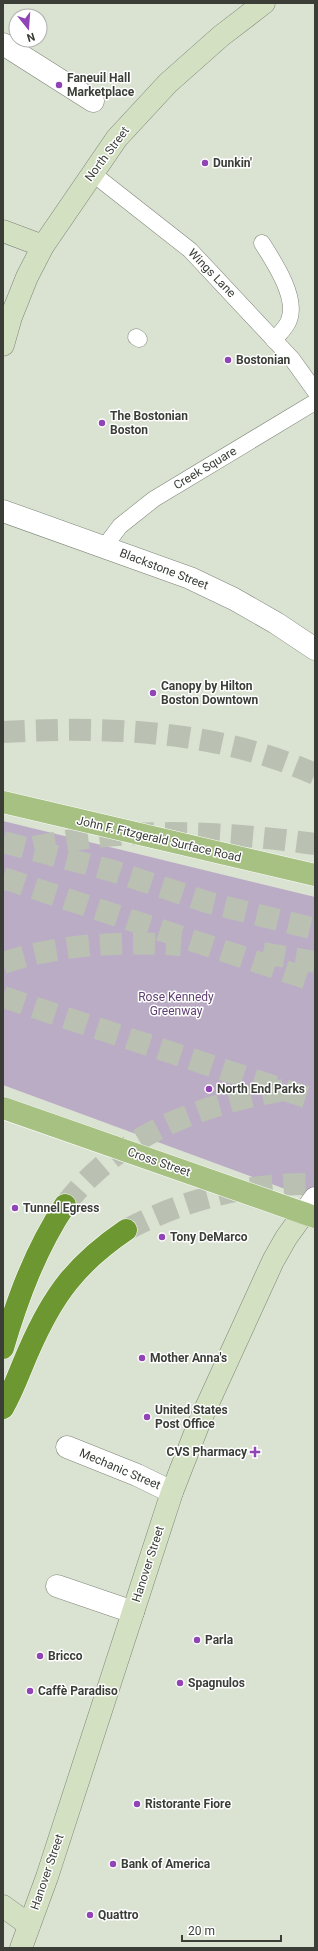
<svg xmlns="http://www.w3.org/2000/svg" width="318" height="1951" viewBox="0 0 318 1951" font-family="Roboto,sans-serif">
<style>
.green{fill:#bbacc5}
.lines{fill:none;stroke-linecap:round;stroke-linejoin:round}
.highway-tunnel{stroke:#bac1b3;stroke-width:22;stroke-dasharray:22 11;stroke-linecap:butt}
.lane-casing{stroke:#7e8677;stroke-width:17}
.street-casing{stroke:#7e8677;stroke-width:23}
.secondary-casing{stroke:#7e8677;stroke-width:23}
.primary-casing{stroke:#fff;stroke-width:23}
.highway-casing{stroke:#fff;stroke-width:23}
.lane{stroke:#fff;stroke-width:16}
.street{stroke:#fff;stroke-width:22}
.secondary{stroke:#d3e0c1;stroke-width:22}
.primary{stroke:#a7c183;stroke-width:22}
.highway{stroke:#6c9731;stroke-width:22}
.poi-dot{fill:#9044b5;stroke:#fff;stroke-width:1.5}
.labels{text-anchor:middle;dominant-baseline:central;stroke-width:3;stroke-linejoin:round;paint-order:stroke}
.poi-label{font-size:12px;font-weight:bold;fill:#3a3e37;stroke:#fff;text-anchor:start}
.street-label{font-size:12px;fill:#3a3e37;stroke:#fff}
.park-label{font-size:12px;fill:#5f3f71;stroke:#fff}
</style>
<rect width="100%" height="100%" fill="#dae2d2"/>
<polygon class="green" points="3,821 315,897 315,1200 3,1085"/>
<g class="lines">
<g class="highway-tunnel">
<path d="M3 732C109 726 217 730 315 774"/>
<polyline points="3,842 113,871 210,903 315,929"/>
<path d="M34 847C126 827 222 831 315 844"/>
<polyline points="3,878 315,981"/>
<polyline points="263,953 315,962"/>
<path d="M3 963C59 944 123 941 181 945"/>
<polyline points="3,997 315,1100"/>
<path d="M65 1205C120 1134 199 1105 284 1090"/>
<path d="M126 1230C185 1199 248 1183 315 1184"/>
</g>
<defs>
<g id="lane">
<polyline points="92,173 190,250 292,359 315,391"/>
<path d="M262 243C274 262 298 298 289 320 287 327 279 334 274 340"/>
<polyline points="136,337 139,339"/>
<polyline points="105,546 120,526 154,499 315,402"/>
</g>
<g id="street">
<polyline points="3,44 93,101"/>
<polyline points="3,511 190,578 234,599 276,623 315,649"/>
<polyline points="304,1213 315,1198"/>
<polyline points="67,1447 137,1475 172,1492"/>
<polyline points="57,1586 133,1612"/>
</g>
<g id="secondary">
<polyline points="3,231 43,246"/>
<polyline points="3,345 11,317 27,277 43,246 117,138 168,83 221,36 264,3"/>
<polyline points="3,1906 29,1925"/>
<polyline points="21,1948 47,1877 172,1492 199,1423 273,1261 286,1238 304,1213"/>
</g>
<g id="primary">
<polyline points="3,802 315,875"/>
<polyline points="3,1108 315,1217"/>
</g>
<g id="highway">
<path d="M3 1348C18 1297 36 1249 65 1205"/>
<path d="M3 1408C14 1389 20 1370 29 1350 53 1295 76 1264 126 1230"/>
</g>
</defs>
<use href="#lane" class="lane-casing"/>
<use href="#street" class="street-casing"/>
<use href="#secondary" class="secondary-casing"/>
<use href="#primary" class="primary-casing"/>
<use href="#highway" class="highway-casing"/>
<use href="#lane" class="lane"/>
<use href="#street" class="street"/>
<use href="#secondary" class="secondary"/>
<use href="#primary" class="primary"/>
<use href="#highway" class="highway"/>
</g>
<g class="poi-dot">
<circle cx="59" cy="85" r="4"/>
<circle cx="205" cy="163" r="4"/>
<circle cx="228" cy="360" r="4"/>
<circle cx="102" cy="423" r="4"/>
<circle cx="153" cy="693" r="4"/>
<circle cx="209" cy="1089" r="4"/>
<circle cx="15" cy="1208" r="4"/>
<circle cx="162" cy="1237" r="4"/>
<circle cx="142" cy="1358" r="4"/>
<circle cx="147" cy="1417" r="4"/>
<path d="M253 1446h4v4h4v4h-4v4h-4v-4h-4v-4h4z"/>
<circle cx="197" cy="1640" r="4"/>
<circle cx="40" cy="1656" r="4"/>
<circle cx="180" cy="1683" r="4"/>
<circle cx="30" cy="1691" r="4"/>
<circle cx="137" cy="1804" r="4"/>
<circle cx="113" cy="1864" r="4"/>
<circle cx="90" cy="1915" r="4"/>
</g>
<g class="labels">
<g class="poi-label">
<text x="67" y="78">Faneuil Hall<tspan x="67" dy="14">Marketplace</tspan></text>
<text x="213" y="163">Dunkin'</text>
<text x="236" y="360">Bostonian</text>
<text x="110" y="416">The Bostonian<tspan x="110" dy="14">Boston</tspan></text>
<text x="161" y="686">Canopy by Hilton<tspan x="161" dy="14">Boston Downtown</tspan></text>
<text x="217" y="1089">North End Parks</text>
<text x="23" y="1208">Tunnel Egress</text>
<text x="170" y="1237">Tony DeMarco</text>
<text x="150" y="1358">Mother Anna's</text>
<text x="155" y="1410">United States<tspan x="155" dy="14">Post Office</tspan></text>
<text x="247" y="1452" text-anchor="end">CVS Pharmacy</text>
<text x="205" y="1640">Parla</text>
<text x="48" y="1656">Bricco</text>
<text x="188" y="1683">Spagnulos</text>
<text x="38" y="1691">Caffè Paradiso</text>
<text x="145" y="1804">Ristorante Fiore</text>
<text x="121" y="1864">Bank of America</text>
<text x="98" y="1915">Quattro</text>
</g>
<g class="street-label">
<text transform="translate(107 154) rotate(-53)">North Street</text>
<text transform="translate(212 273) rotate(46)">Wings Lane</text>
<text transform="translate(205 468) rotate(-31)">Creek Square</text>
<text transform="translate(164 569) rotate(21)">Blackstone Street</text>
<text transform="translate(159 839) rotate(13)">John F. Fitzgerald Surface Road</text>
<text transform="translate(159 1162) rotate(19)">Cross Street</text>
<text transform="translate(120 1469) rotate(23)">Mechanic Street</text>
<text transform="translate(148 1564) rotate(-72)">Hanover Street</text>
<text transform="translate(47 1872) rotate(-71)">Hanover Street</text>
</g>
<g class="park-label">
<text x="176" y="997">Rose Kennedy<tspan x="176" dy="14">Greenway</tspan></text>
</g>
</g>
<rect width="318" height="1951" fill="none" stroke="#3a3e37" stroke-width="8"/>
<g transform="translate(28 28) rotate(163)"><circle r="19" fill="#ffffff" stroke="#b0b2af"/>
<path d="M0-3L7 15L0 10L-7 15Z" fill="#9044b5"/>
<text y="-6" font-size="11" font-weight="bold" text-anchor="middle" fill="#3a3e37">N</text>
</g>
<path d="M182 1935v6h99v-6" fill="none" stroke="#3a3e37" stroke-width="2"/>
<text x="188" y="1935" font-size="12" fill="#3a3e37" stroke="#ffffff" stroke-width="3" paint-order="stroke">20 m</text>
</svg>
